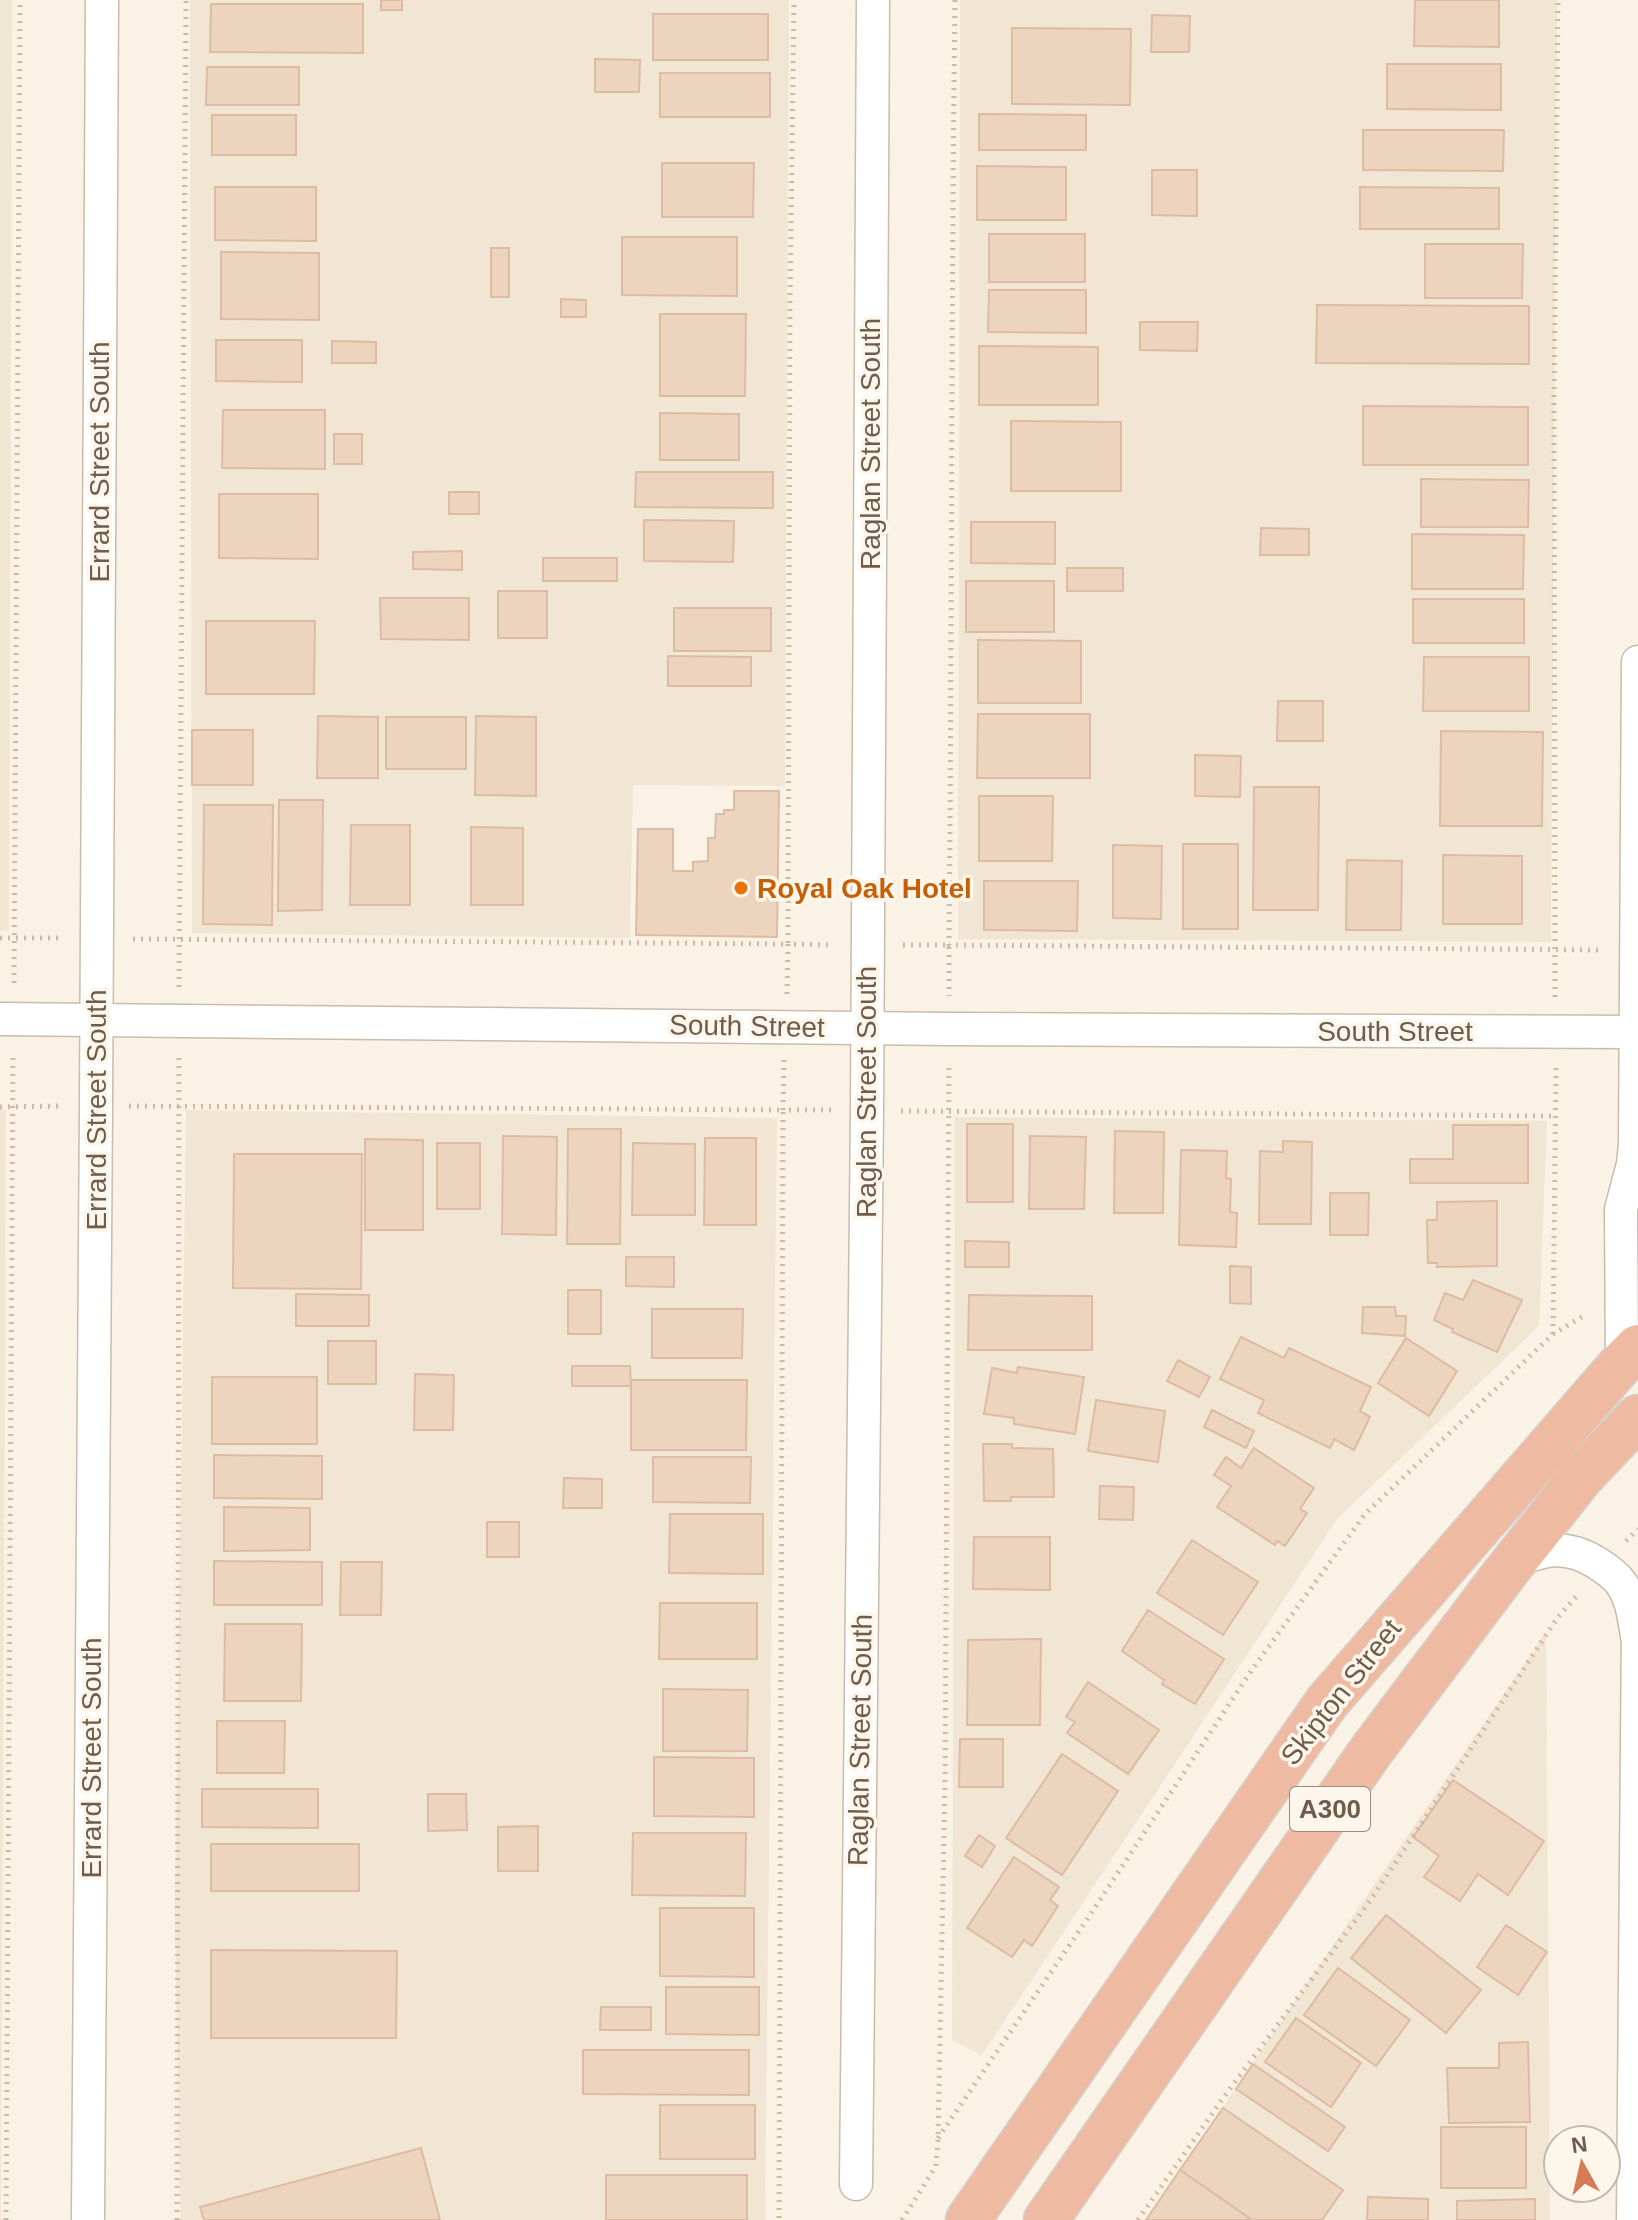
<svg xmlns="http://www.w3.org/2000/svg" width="1638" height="2220" viewBox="0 0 1638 2220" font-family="Helvetica,sans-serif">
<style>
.residential{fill:#f1e5d4}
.building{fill:#ecd4bf;stroke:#ddbca2;stroke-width:2}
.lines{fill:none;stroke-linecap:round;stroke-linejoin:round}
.street-casing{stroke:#cabbac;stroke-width:35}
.highway-casing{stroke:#d7d1cd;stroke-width:47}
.path{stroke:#d1b8a3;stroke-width:5;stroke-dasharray:2 6;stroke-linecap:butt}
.street{stroke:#fff;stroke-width:32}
.highway{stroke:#eebba2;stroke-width:44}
.food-dot{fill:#e8710a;stroke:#fdf7eb;stroke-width:3}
.labels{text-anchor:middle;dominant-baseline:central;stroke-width:7;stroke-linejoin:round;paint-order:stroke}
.shield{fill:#fdf7eb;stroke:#9a8a7c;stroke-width:2}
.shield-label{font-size:26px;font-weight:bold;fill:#705c4d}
.street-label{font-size:28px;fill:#705c4d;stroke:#fdf7eb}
.food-label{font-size:28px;font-weight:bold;fill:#c56008;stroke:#fdf7eb;text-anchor:start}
</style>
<rect width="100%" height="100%" fill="#faf3e5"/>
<g class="residential">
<polygon points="0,0 12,0 9,931 0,931"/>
<polygon points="190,0 789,0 785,786 633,785 630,938 192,933"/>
<polygon points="960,0 1557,0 1551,942 958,939"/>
<polygon points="0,1110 6,1110 1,2220 0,2220"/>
<polygon points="186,1110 777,1118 765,2220 180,2220 175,1909"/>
<polygon points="955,1117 1547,1121 1539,1326 1337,1519 982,2055 952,2040"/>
<polygon points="1546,1632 1550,2220 1146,2220"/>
</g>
<g class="building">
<rect x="381" y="0" width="21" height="10"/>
<polygon points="1415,0 1499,0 1499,47 1414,46"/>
<polygon points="211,4 363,4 363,53 210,52"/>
<rect x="653" y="14" width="115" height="46"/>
<polygon points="1152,15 1190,16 1189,52 1151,52"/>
<polygon points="1012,28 1131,29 1130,105 1012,104"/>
<polygon points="595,59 640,60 639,92 595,92"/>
<polygon points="1387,64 1501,64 1501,110 1387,109"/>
<polygon points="207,67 299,67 299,105 206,105"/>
<rect x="660" y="73" width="110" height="44"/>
<polygon points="979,114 1086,115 1086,150 979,150"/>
<rect x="212" y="115" width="84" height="40"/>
<polygon points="1363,130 1504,130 1503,171 1363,170"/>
<polygon points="662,163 754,163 753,217 662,217"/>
<polygon points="977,166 1066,167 1066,220 977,220"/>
<polygon points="1152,170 1197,170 1197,216 1152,215"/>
<polygon points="215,187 316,187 316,241 215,240"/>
<polygon points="1360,187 1499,188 1499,229 1360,229"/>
<rect x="989" y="234" width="96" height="48"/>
<polygon points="622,237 737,237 737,296 622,295"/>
<polygon points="1425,244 1523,244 1522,298 1425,298"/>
<rect x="491" y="248" width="18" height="49"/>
<polygon points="221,252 319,253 319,320 221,319"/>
<polygon points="989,290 1086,290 1086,333 988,332"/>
<polygon points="561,299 586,300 586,317 561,317"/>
<polygon points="1317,305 1529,306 1529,364 1316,363"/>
<polygon points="660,314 746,314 745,396 660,396"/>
<polygon points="1140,322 1198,322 1197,351 1140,350"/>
<polygon points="216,340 302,340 302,382 216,381"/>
<polygon points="332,341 376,342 376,363 332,363"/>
<polygon points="979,346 1098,347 1098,405 979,405"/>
<polygon points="1363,406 1528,407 1528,465 1363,465"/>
<polygon points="223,410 325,410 325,469 222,468"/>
<polygon points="660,413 739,414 739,460 660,460"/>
<polygon points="1011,421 1121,422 1121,491 1011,491"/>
<rect x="334" y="434" width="28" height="30"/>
<polygon points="636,472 773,472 773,508 635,507"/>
<polygon points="1421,479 1529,480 1528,527 1421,527"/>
<rect x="449" y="492" width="30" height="22"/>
<polygon points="219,494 318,494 318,559 219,558"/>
<polygon points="644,520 734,521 733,562 644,561"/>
<polygon points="971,522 1055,522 1055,564 971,563"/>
<polygon points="1261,528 1309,529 1309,555 1260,555"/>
<polygon points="1412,534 1524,535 1523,589 1412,589"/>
<polygon points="462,551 462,570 413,569 413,552"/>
<rect x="543" y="558" width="74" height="23"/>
<rect x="1067" y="568" width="56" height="23"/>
<rect x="966" y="581" width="88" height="51"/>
<rect x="498" y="591" width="49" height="47"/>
<polygon points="380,598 469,598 469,640 381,639"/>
<rect x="1413" y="599" width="111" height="44"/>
<rect x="674" y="608" width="97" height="43"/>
<polygon points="206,621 315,621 314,694 206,694"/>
<polygon points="978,640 1081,641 1081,703 978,703"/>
<polygon points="668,656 751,657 751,686 668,686"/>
<polygon points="1424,657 1529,657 1529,711 1423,711"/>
<polygon points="1278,701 1323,701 1323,741 1277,741"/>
<polygon points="978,714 1090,714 1090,778 977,778"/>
<polygon points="318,716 378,717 378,778 317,778"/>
<polygon points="476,716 536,717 536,796 475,795"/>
<rect x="386" y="717" width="80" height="52"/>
<rect x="192" y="730" width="61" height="55"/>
<polygon points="1441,731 1543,732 1542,826 1440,826"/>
<polygon points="1195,755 1241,756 1240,797 1195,796"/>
<polygon points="1254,787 1319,787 1318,910 1253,910"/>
<polygon points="734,791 779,791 777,937 636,935 638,829 673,829 673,871 693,871 693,862 708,861 708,838 715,838 716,814 724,814 724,810 734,810"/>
<polygon points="979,796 1053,796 1052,861 979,861"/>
<polygon points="279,800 323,800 322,910 278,911"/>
<polygon points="204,805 273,805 272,925 203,924"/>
<polygon points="351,825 410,825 410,905 350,905"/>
<polygon points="471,827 523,828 523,905 471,905"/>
<rect x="1183" y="844" width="55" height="85"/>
<polygon points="1113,845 1162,846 1161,919 1113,918"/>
<polygon points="1443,855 1522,856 1522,924 1443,924"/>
<polygon points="1347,860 1402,861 1401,930 1346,930"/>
<polygon points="984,881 1078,881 1077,931 984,930"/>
<rect x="967" y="1124" width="46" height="78"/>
<polygon points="1453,1125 1528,1125 1528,1183 1410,1183 1410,1159 1453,1159"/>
<polygon points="568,1129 621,1129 620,1244 567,1244"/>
<polygon points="1115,1131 1164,1132 1163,1213 1114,1213"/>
<polygon points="503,1136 557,1137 556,1235 502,1234"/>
<polygon points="1030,1136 1086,1137 1084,1209 1029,1209"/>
<polygon points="705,1138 756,1138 756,1225 704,1225"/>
<polygon points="365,1139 423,1140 423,1230 365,1230"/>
<polygon points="1283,1141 1312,1142 1311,1224 1259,1224 1260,1151 1283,1152"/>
<rect x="437" y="1143" width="43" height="66"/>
<polygon points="633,1143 695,1144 695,1215 632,1215"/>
<polygon points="1181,1150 1227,1151 1226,1178 1231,1179 1230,1212 1237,1213 1236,1247 1179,1245"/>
<polygon points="234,1154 362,1154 361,1289 233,1288"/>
<polygon points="1330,1193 1369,1193 1368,1235 1330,1235"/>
<polygon points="1497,1201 1497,1266 1437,1267 1437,1263 1428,1263 1427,1220 1437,1220 1437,1202"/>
<polygon points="965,1241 1009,1242 1009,1267 965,1267"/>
<polygon points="626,1257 674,1257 674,1287 626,1286"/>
<polygon points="1230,1266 1251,1267 1251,1304 1230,1303"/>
<polygon points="1473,1280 1522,1300 1497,1352 1452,1332 1453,1329 1434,1320 1445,1293 1463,1300"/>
<rect x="568" y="1290" width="33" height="44"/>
<polygon points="296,1294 369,1295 369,1326 296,1326"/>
<polygon points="969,1295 1092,1296 1092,1350 968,1350"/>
<polygon points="1363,1307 1395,1307 1396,1316 1406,1316 1405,1336 1362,1333"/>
<polygon points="652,1309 743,1309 742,1358 652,1358"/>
<polygon points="1241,1337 1284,1358 1289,1348 1371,1387 1360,1411 1370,1417 1354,1450 1334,1439 1330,1448 1258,1413 1264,1400 1220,1379"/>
<polygon points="1406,1338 1457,1371 1429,1416 1378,1383"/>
<rect x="328" y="1341" width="48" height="43"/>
<polygon points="1178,1360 1210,1377 1199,1397 1167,1381"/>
<polygon points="572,1366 630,1366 631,1386 572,1386"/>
<polygon points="1018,1367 1084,1377 1075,1434 1014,1424 1014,1418 984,1414 992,1368 1017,1373"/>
<polygon points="415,1374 454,1375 453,1430 414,1430"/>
<rect x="212" y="1377" width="105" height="67"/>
<polygon points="631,1380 747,1380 746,1450 631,1450"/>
<polygon points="1096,1400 1165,1411 1158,1462 1088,1451"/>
<polygon points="1212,1410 1254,1431 1246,1448 1204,1427"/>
<polygon points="983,1444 1012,1444 1012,1448 1053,1449 1054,1497 1011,1497 1011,1501 984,1501"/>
<polygon points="1254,1448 1314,1488 1300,1509 1307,1513 1285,1546 1277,1541 1275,1545 1217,1507 1231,1486 1214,1475 1226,1457 1241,1468"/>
<polygon points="214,1455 322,1456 322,1499 214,1498"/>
<polygon points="653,1457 751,1457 750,1503 653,1502"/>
<polygon points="564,1478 602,1479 602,1508 563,1508"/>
<polygon points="1100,1486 1134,1487 1133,1520 1099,1519"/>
<polygon points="224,1507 310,1508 310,1550 224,1551"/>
<polygon points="670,1514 763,1514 763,1574 669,1573"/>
<rect x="487" y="1522" width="32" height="35"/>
<polygon points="974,1537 1050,1537 1050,1590 973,1589"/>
<polygon points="1192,1540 1258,1582 1223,1635 1157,1593"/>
<polygon points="214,1561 322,1562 322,1605 214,1605"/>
<polygon points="341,1562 382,1562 381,1615 340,1615"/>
<polygon points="660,1603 757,1603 757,1659 659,1659"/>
<polygon points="1148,1610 1224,1659 1195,1704 1162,1684 1164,1680 1122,1651"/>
<polygon points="225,1624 302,1624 301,1701 224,1701"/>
<polygon points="1041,1639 1040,1725 967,1725 968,1640"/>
<polygon points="1088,1682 1159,1730 1128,1774 1067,1733 1075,1722 1066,1717"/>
<polygon points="663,1689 748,1690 747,1751 663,1751"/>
<polygon points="217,1721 285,1721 284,1773 217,1773"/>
<polygon points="960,1739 1003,1739 1003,1787 959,1787"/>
<polygon points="1062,1754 1118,1791 1062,1875 1006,1838"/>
<polygon points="654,1757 754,1758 754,1817 654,1816"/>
<polygon points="1453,1780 1544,1841 1508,1895 1478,1874 1460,1901 1424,1877 1439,1856 1413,1837"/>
<polygon points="202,1789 318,1789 318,1828 202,1827"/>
<polygon points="428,1794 466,1794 467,1830 428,1831"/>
<polygon points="538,1826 538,1871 498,1871 498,1827"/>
<polygon points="633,1833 746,1833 745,1896 632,1895"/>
<polygon points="979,1835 995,1846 982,1867 965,1856"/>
<rect x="211" y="1844" width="148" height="47"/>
<polygon points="1014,1857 1059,1887 1050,1900 1058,1906 1032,1946 1024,1940 1012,1957 967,1928"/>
<polygon points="660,1908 754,1908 754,1977 660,1976"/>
<polygon points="1386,1915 1481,1990 1446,2033 1351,1958"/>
<polygon points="1506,1925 1547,1952 1518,1995 1477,1967"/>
<polygon points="211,1950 397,1951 396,2038 211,2038"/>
<polygon points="1338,1968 1410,2020 1376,2066 1304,2015"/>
<polygon points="666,1987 759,1987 759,2035 666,2034"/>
<polygon points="601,2007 651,2007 651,2030 600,2030"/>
<polygon points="1296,2018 1361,2063 1331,2107 1265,2062"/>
<polygon points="1528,2042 1530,2122 1449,2123 1447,2068 1499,2068 1499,2043"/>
<polygon points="583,2050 749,2050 749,2095 583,2094"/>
<polygon points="1253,2064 1345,2127 1328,2151 1236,2089"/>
<rect x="660" y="2105" width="95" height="54"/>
<polygon points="1223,2108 1343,2190 1322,2220 1252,2220 1180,2170"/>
<rect x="1441" y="2127" width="85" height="61"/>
<polygon points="421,2148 440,2220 204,2220 200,2207"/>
<polygon points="1180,2170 1252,2220 1146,2220"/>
<rect x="606" y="2175" width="141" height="45"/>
<polygon points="1368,2197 1428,2199 1428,2220 1367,2220"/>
<polygon points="1535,2199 1535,2220 1457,2220 1457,2201"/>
</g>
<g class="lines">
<defs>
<g id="street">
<polyline points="0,1019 950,1029 1638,1032"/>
<polyline points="1622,1363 1621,1209 1633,1164 1635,1144 1638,662"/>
<path d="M1514 1561C1546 1549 1566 1544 1597 1563 1605 1568 1615 1575 1621 1583 1632 1599 1634 1618 1637 1636"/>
<polyline points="856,2184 867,1110 873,0"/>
<polyline points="88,2220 96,1106 102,0"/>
<polyline points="1633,2220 1638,1624"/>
</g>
<g id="highway">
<polyline points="968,2220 1327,1702 1622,1363 1638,1347"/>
<polyline points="1046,2220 1371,1751 1505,1573 1582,1476 1638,1417"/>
</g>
</defs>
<use href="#street" class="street-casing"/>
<use href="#highway" class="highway-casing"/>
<g class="path">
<path d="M955 0C951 315 952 630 949 945L1604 950"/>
<polyline points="0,938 63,938"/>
<polyline points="133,939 788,944 790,301 794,0"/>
<polyline points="903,945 949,945 949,996"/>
<polyline points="14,983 20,0"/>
<polyline points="179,987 186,0"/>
<polyline points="787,994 788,944 833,945"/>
<polyline points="1555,997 1554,400 1558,0"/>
<polyline points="784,1060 783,1110 831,1110"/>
<polyline points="129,1106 783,1110 779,2220"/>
<polyline points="0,1107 63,1106"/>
<polyline points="901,1111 1556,1116"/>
<polyline points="1553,1334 1556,1067"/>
<polyline points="1626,1541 1638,1529"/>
<polyline points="938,2138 1090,1915 1251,1671 1365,1514 1553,1334 1585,1315"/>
<polyline points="6,2220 13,1053"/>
<polyline points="177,2220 179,1057"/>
<polyline points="902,2220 936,2166 938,2139 945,1782 949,1062"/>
<polyline points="1138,2220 1221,2101 1372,1898 1558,1617 1579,1593"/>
</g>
<use href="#street" class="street"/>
<use href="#highway" class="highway"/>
</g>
<circle class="food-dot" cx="741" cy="888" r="8"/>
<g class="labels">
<rect class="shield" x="1290" y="1787" width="80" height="44" rx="6"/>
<g class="shield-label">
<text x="1330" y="1809">A300</text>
</g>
<g class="street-label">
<text transform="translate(870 444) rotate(-90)">Raglan Street South</text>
<text transform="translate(99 462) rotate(-90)">Errard Street South</text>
<text transform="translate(747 1026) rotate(1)">South Street</text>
<text x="1395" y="1031">South Street</text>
<text transform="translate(866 1092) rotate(-90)">Raglan Street South</text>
<text transform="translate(96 1110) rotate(-90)">Errard Street South</text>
<text transform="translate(1341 1692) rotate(-52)">Skipton Street</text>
<text transform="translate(860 1740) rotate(-89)">Raglan Street South</text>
<text transform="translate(91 1758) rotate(-90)">Errard Street South</text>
</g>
<g class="food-label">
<text x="757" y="888">Royal Oak Hotel</text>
</g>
</g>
<g transform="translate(1582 2164) rotate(352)"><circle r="38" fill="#fdf7eb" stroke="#c5b9ac" stroke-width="2"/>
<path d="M0-6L14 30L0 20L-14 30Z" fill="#d77b56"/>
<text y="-12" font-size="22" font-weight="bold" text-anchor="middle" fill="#705c4d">N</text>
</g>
</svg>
